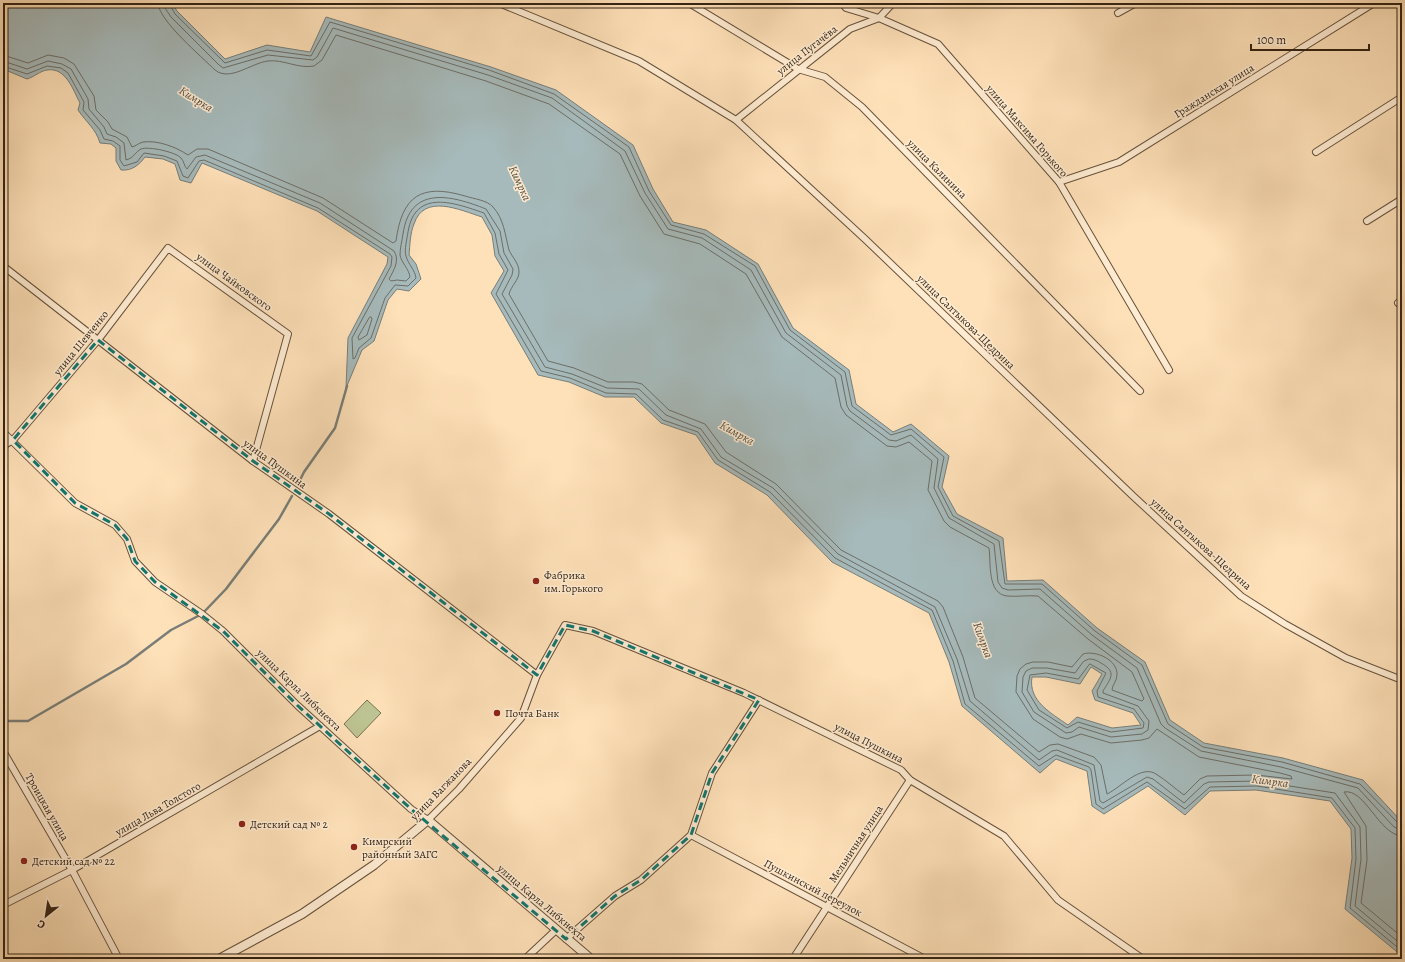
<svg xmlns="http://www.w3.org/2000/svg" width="1405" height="962" viewBox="0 0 1405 962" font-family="Alegreya,serif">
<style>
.green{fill:#bdc392;stroke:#787352}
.water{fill:#a6babb;stroke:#787e78;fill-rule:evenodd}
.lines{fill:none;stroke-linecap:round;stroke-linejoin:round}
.shore{stroke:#6d6e67;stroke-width:1}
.stream{stroke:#787e78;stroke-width:2.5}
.minor-casing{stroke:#67523c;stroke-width:8}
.tertiary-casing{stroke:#67523c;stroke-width:10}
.minor{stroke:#ffecd2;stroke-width:6}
.tertiary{stroke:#ffecd2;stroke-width:8}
.marked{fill:none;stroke:#0f766e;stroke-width:3;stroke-dasharray:8 5;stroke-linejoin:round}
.poi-dot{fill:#8f2418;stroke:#ffecd2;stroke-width:1.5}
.labels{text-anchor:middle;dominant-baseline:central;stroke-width:3;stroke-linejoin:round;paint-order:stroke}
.street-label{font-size:11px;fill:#342313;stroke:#ffecd2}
.poi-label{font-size:11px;fill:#342313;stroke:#ffecd2;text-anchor:start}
.water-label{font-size:12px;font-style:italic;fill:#565045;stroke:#ffecd2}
</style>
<rect width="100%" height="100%" fill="#ffe1b9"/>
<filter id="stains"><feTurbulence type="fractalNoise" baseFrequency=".005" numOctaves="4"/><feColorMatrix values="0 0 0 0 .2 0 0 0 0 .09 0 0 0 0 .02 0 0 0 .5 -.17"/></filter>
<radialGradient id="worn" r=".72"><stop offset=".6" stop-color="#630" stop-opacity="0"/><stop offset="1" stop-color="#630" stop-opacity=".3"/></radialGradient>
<polygon class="green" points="367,700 381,713 357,738 344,724"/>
<path class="water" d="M3 3H172L177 11 225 59 267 45 310 52 326 17 491 67 556 90 633 145 653 189 673 222 706 230 758 264 793 328 849 370 856 404 893 432 911 424 949 456 942 487 957 514 1003 538 1007 581 1043 580 1097 628 1145 662 1170 720 1204 743 1283 758 1363 780 1402 822V956L1345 909 1352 858 1351 829 1330 801 1256 790 1210 791 1185 815 1148 786 1104 814 1092 806 1087 771 1056 759 1040 773 962 706 949 662 929 613 832 562 767 495 715 463 696 435 661 423 634 397H605L569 382 538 375 491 293 504 271 495 256 492 235 482 217C460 210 424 193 414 224 410 233 410 245 409 255L416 264 421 279 409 291 397 289 388 300 374 341 362 350 346 388 348 338 387 264 388 257 317 211 202 163 191 183 180 180 175 164 163 159 145 157C139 165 132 171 121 170L116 161V148L111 144 100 143C96 129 86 122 78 110L80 103C73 90 66 67 47 70 40 71 34 77 27 79L3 69ZM1091 667 1102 674 1092 691 1095 700 1133 713 1141 725 1112 728 1077 717 1068 725C1051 713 1028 701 1032 677H1046L1080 684Z"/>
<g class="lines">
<g class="shore">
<polyline points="164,3 165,8 171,17 219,65 223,68 268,55 313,60 317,57 333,28 488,75 552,98 625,151 645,193 668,229 702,238 751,270 786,333 841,375 847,406 850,411 889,440 896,441 911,435 938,459 934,488 949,518 994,544 998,582 1002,588 1008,590 1040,589 1092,635 1137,668 1161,724 1165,728 1201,751 1281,767 1358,788 1394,827 1402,830"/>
<polyline points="169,3 175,14 225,63 267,50 311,56 330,22 489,70 554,94 629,147 649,191 671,225 704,234 755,266 790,330 845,372 852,406 891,435 911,429 944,457 938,487 953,516 999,541 1005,584 1042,584 1095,631 1142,665 1168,724 1203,747 1282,762 1360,784 1398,823 1402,825"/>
<path d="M3 55 28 63 48 55 64 58 74 64 94 96 96 110 108 122 112 129 127 137 132 147C136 146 139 143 143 142 158 140 176 147 188 155L197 149H208L323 198 393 243 396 241C402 196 421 183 465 196 474 199 487 200 493 207 504 219 505 235 509 250 512 257 519 263 519 272 519 280 511 286 509 294L548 361 574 368 608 382H634L642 384 669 410 705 424 726 452 776 484 841 550 938 601 943 607 963 657 975 698 1039 752 1050 745 1058 744 1094 757 1101 765 1107 794C1120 788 1141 764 1156 774 1166 780 1174 788 1184 795L1200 779 1207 776 1256 775 1292 779 1291 776 1280 773 1199 757 1157 729 1149 738 1142 740 1111 743 1081 734 1067 739 1060 737 1033 719 1016 692 1017 676 1020 669 1026 664 1033 662H1048L1072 667 1083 654C1096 650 1118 660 1117 675 1117 681 1112 685 1112 690L1142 701 1144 699 1132 672 1088 639 1038 596C1028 595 1017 597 1007 596 987 594 991 562 989 548L950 527 944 521 928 490 932 461 909 442 896 447 887 446 846 415 841 407 835 378 782 337 746 274 700 244 664 234 640 196 620 154 549 104 486 81 336 35 322 60 314 66C298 69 283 59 268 61 251 63 230 82 215 70 202 57 158 20 158 3"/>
<path d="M3 61 27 69 48 61 62 64 71 69 88 99 89 109 104 127 107 134 116 137 124 143 126 160C134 158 135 152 141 149 148 146 176 152 181 158 184 161 184 166 187 169L196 157 205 155 320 203 394 251C400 260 394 270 389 279L391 281 397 280 406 281 410 277C409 269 401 262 400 255 400 248 402 241 403 234 410 185 451 195 486 209L500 231 504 253 513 269 512 275 502 294 545 367 572 374 607 388 639 389 666 415 701 429 721 457 773 488 838 554 935 607 957 659 970 701 1039 760 1052 751 1057 750 1094 765 1100 801 1103 803 1147 777 1153 779 1184 803 1204 784 1209 782 1257 781 1335 793 1360 827 1361 859 1355 906 1402 945"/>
<path d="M3 66 27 74 47 66 61 68 68 73 84 102 83 110 100 130 104 139 113 141 120 146V160L124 166 137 162 144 153 164 156 177 161 183 176 188 178 199 161 204 160 318 208 390 254 392 257 391 266 352 338 353 359 355 358 359 348 371 338 385 298 395 285 408 286 416 278C415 270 408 264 406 256 404 250 407 239 408 232 415 188 455 203 484 213L495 233 499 254 508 270 496 294 541 371 570 378 606 393 636 394 663 420 698 432 718 460 770 492 835 558 932 610 953 661 965 704 1039 766 1056 755 1089 767 1091 770 1096 804 1103 809 1147 782 1185 809 1210 787 1257 786 1332 798 1355 828 1356 859 1350 908 1402 951"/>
<polygon points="371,317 372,319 367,335 359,340 358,337 369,318"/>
<path d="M1089 659C1094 659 1096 660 1101 663 1117 672 1111 678 1103 691V693L1138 706 1149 721 1148 730 1142 734 1111 737 1079 727 1072 732 1066 733 1034 712 1022 692 1023 677 1026 671 1032 668H1047L1075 673 1083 662Z"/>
<polygon points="1090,664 1106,673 1097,691 1098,697 1134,709 1144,723 1143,728 1111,732 1078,722 1067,728 1039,710 1027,690 1030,675 1046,673 1078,679"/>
<path d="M1402 836C1379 835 1365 788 1344 792L1366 826 1367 860 1361 903 1402 937"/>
</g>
<g class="stream">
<polyline points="298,484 304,472 335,428 347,386"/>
<polyline points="3,721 28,721 126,664 171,630 202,614 226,589 279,519 292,496"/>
</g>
<defs>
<g id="minor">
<polyline points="499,3 639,61 736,120 865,239 1133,496 1241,596 1285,624 1346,658 1402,680"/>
<polyline points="689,3 798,69 825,77 862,107 1140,391"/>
<polyline points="842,3 846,8 879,18 938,44 1059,182 1169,370"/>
<polyline points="1118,13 1136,3"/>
<polyline points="736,120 850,29 879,18 893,3"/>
<polyline points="1316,152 1402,97"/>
<polyline points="1059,182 1119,162 1374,3"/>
<polyline points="1367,221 1402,199"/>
<polyline points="3,266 253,461 329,514 537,675"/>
<polyline points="1398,303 1402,300"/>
<polyline points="3,432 75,503 115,525 127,539 135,561 155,582 202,614 223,631 297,705 411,809 428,820 459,789 521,718 537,675 565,625 593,631 744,693 901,770 910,780 1004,836 1058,900 1143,959"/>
<polyline points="3,446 13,440 98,340 168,248 288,334 253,461"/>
<polyline points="3,751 72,870 119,959"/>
<polyline points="691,835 925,959"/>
<polyline points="3,905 72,870 320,726"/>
<polyline points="566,939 615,896 641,880 691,835 712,773 759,700"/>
<polyline points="525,959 556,930"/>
<polyline points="793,959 910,780"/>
</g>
<polyline id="tertiary" points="219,959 302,914 374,865 428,820 591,959"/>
</defs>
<use href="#minor" class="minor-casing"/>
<use href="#tertiary" class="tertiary-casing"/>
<use href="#minor" class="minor"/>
<use href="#tertiary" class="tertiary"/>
</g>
<path class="marked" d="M98 340 253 461 329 514 537 675 565 625 593 631 759 700 712 773 691 835 641 880 615 896 566 939 411 809 297 705 223 631 155 582 135 561 127 539 115 525 75 503 13 440Z"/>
<g class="poi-dot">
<circle cx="536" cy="581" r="4"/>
<circle cx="497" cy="713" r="4"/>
<circle cx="242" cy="824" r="4"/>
<circle cx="354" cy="847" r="4"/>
<circle cx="24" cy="861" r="4"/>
</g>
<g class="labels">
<g class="street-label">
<text transform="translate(807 50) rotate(-38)">улица Пугачёва</text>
<text transform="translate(1214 91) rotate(-32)">Гражданская улица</text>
<text transform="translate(1027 131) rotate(49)">улица Максима Горького</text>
<text transform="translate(937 169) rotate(45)">улица Калинина</text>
<text transform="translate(234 282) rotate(36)">улица Чайковского</text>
<text transform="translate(966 322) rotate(44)">улица Салтыкова-Щедрина</text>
<text transform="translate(81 343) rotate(-51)">улица Шевченко</text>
<text transform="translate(275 464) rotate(36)">улица Пушкина</text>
<text transform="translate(1201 544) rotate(42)">улица Салтыкова-Щедрина</text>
<text transform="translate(299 690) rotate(44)">улица Карла Либкнехта</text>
<text transform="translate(869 743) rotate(27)">улица Пушкина</text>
<text transform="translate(441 789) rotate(-46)">улица Вагжанова</text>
<text transform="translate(47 807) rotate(60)">Троицкая улица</text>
<text transform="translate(158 809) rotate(-30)">улица Льва Толстого</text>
<text transform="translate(856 844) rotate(-57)">Мельничная улица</text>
<text transform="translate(813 888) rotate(28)">Пушкинский переулок</text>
<text transform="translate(542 903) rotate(40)">улица Карла Либкнехта</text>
</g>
<g class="poi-label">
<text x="544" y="575">Фабрика<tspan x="544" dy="13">им.Горького</tspan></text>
<text x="505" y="713">Почта Банк</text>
<text x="250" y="824">Детский сад № 2</text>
<text x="362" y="841">Кимрский<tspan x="362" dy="13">районный ЗАГС</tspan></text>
<text x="32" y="861">Детский сад № 22</text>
</g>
<g class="water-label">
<text transform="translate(196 99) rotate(32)">Кимрка</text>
<text transform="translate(520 183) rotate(65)">Кимрка</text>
<text transform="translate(737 433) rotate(29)">Кимрка</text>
<text transform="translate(983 640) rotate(70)">Кимрка</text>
<text transform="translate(1270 781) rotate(8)">Кимрка</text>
</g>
</g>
<rect width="1405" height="962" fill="none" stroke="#ffe1b9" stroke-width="16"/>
<rect x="4" y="4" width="1397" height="954" fill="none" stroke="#342313" stroke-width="2"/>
<rect x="8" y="8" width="1389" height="946" fill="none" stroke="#342313"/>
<g transform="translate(46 916) rotate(210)" stroke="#ffecd2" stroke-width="3" paint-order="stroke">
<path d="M0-3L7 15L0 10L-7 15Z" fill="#342313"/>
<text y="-6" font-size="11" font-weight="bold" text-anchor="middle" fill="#342313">С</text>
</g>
<path d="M1251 44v6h118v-6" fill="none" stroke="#342313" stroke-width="2"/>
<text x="1257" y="44" font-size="12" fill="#342313" stroke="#ffecd2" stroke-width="3" paint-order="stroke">100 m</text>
<rect width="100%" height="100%" filter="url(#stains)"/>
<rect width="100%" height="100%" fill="url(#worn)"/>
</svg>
